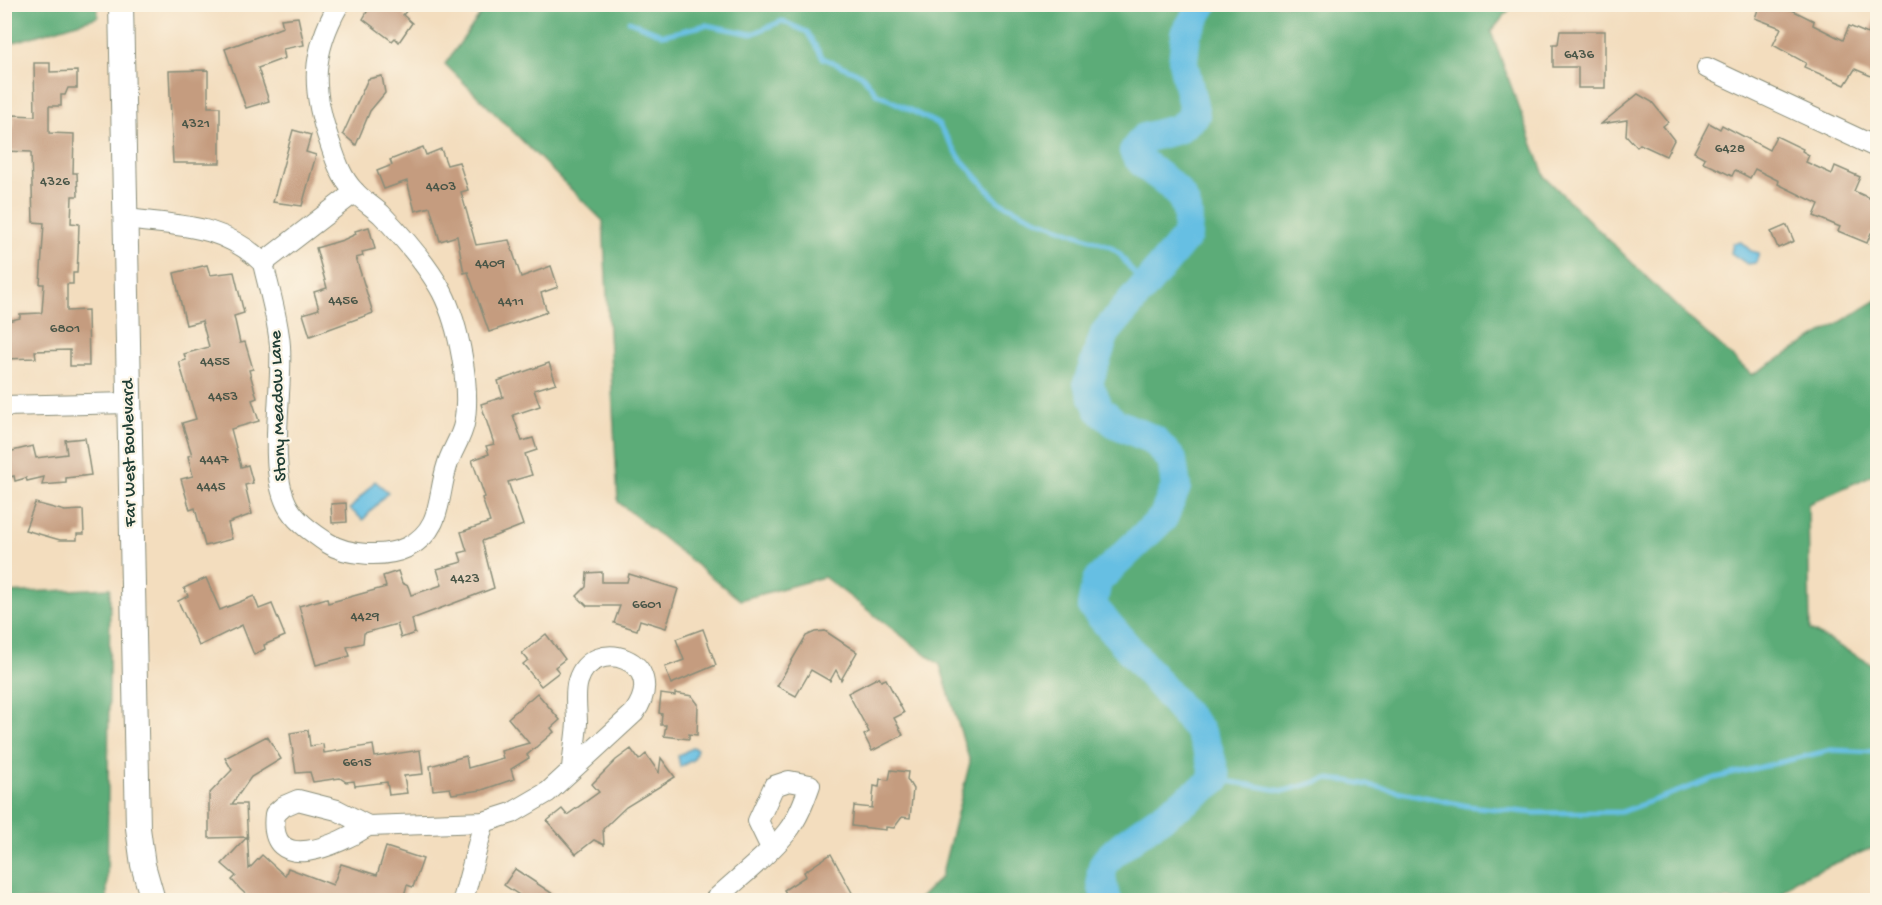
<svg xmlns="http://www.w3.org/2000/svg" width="1882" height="905" viewBox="0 0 1882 905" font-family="'Gochi Hand',sans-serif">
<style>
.forest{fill:#5cac78;stroke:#3e7456;stroke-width:1.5}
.water{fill:#66bfe3;stroke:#427e8c;stroke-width:1.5}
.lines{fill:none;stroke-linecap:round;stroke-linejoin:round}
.stream{stroke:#66bfe3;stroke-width:5}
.river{stroke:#66bfe3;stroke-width:30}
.building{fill:#c59c7f}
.minor-casing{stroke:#898d79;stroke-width:22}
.tertiary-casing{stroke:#898d79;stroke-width:26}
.minor{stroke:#fff;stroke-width:20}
.tertiary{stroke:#fff;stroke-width:24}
.labels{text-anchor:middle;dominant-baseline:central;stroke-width:4.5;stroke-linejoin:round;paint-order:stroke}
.number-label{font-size:15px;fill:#485547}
.street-label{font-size:18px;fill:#1f3d34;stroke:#fcf5e5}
</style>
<rect width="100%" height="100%" fill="#fcf5e5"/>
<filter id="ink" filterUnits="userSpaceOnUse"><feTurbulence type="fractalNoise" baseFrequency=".0167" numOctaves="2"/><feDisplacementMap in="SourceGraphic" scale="12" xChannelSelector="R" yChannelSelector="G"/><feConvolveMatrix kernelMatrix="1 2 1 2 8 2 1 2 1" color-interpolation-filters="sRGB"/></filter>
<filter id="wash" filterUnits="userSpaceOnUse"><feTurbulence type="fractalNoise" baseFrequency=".008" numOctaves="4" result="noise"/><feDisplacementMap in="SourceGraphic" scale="24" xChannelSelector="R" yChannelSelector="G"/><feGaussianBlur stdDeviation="1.35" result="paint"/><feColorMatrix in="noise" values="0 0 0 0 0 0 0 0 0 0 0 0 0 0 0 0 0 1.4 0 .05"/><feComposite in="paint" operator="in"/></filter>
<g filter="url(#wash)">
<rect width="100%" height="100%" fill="#f3ddbe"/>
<g class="forest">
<polygon points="5,4 97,5 98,17 5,45"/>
<polygon points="488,4 1513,5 1491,32 1545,177 1675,305 1752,375 1877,300 1877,473 1808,504 1810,630 1877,667 1877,846 1795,880 1776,900 918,900 941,877 970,762 940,665 824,577 740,600 618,502 603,221 445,64"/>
<polygon points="110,588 107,897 110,900 5,900 5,593"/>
</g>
<g class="water">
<polygon points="1741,242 1751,251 1759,253 1756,263 1747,264 1731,253 1733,243"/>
<polygon points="375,481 388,492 363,520 350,509"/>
<polygon points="693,747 697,749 694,759 680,767 678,756"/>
</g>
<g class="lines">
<g class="stream">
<polyline points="629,21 664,35 706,25 752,34 782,21 807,32 823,58 862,75 876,93 938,124 960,158 998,201 1033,218 1109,246 1119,253 1144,287"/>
<polyline points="1216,779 1284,791 1327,779 1349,781 1468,806 1534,813 1621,812 1715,778 1831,750 1878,752"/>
</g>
<path class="river" d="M1107 900C1103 890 1099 875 1104 864 1113 846 1194 797 1216 779L1208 749 1198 729 1092 606 1097 581 1163 518 1176 487 1172 460 1154 440 1115 423 1099 409 1088 383 1105 333 1187 236C1187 228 1189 219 1187 211 1180 180 1147 176 1134 151L1144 138 1178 129 1195 115 1183 62 1186 33 1203 4"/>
</g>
<g id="blocks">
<g class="building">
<polygon points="358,4 412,4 403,15 412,23 399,42 395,38 392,41 363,19 367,12"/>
<polygon points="1760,4 1780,4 1814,21 1813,25 1843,40 1849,26 1868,34 1878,12 1878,79 1855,69 1845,85 1804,67 1806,63 1773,45 1781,28 1755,18"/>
<polygon points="298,17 304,45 283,49 285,58 258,68 269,101 246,108 225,49 283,27 281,19"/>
<polygon points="1560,31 1605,31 1605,88 1578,88 1578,67 1553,67 1553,44 1558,44"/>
<polygon points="34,63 50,63 50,72 77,71 77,88 68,88 65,95 61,95 61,106 49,106 49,133 74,134 73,173 77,173 78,196 72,196 71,223 79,224 78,253 77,273 73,273 73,284 67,284 67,311 88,310 89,366 70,366 70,350 35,351 36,358 4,359 4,322 20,318 20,314 41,313 42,311 44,284 40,284 44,223 33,222 31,152 4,151 4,128 13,128 13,115 35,116"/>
<polygon points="208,70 208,107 220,107 220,163 173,163 169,71"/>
<polygon points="382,76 385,93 370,111 356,145 343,134 368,79"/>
<polygon points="1638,94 1652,102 1668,122 1663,126 1674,140 1666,156 1640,144 1637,147 1626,135 1627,120 1601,124"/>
<polygon points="1709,123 1720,129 1722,125 1769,150 1776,136 1803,149 1802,151 1809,155 1806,162 1832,174 1835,166 1860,177 1854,191 1878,202 1878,236 1871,233 1867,243 1838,231 1840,227 1814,216 1819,204 1778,184 1779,181 1755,169 1750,178 1735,170 1732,176 1703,162 1705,158 1694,152"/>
<polygon points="293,130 311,135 306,152 316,155 302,206 273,202"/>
<polygon points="423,147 426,155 441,149 447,165 459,162 468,190 461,192 476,245 509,240 521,277 551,266 558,287 541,293 547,312 489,332 468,272 464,273 457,236 440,241 430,207 415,211 407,181 384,189 377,171 392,165 390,160"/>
<polygon points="1787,225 1794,241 1778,248 1771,232"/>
<polygon points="369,227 375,249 362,252 363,256 356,258 373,313 310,336 303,314 319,309 314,292 327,288 316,248 343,240 356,234 355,231"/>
<polygon points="207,265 210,275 234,272 244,313 234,316 240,343 245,342 253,369 249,370 257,398 252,400 259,421 231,429 241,467 248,465 253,483 245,485 252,514 228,523 232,539 205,546 195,508 190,510 181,479 193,476 188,456 192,455 182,423 196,419 179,362 186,360 184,354 209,347 202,321 186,325 174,273"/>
<polygon points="549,363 556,383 534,390 540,406 513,415 522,441 533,438 537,450 525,454 532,475 508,482 523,525 482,541 494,588 412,619 415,633 401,638 397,624 364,633 363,643 347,647 350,656 316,665 299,606 327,598 328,603 386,587 383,576 398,571 402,583 408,586 411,595 442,585 437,569 462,562 459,553 467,551 461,532 490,522 482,498 485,497 472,460 489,454 486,446 494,444 481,404 503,397 498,381"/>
<polygon points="85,438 91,475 66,478 66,483 42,485 44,477 27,481 26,478 15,481 14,476 6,478 4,453 33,446 36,458 67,454 65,440"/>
<polygon points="35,503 65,511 83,510 84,534 77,534 77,540 60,540 25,530"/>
<polygon points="346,503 347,522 332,523 331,504"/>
<polygon points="602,572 602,582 627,582 629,574 678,589 666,628 640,620 637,630 614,623 620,606 587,606 577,596 586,587 587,573"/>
<polygon points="206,578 220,610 254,596 259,609 272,604 285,636 264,645 265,649 254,655 242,625 199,646 178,601 188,596 184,588"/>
<polygon points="703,629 716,665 671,684 665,667 684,660 676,639"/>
<polygon points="825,631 857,652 841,680 836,670 830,681 811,670 796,696 777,686 806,636 815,632"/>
<polygon points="546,634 565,659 555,667 559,672 541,686 523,664 528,660 522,653"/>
<polygon points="879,677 881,681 886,679 904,713 894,718 903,735 872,751 864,735 869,732 848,693"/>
<polygon points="537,693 560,720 551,728 554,732 549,736 527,755 529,758 511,769 514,779 482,790 452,794 450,788 433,790 430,766 466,756 468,768 503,758 501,751 529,743 508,718"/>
<polygon points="675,693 692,696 698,704 697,735 689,734 689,739 664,736 666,725 661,725 662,714 659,713 661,694 675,696"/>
<polygon points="308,730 310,746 323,744 324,753 373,745 375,757 420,750 423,774 404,776 407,793 389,795 387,782 355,786 354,781 346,782 340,778 313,782 310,772 296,773 290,733"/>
<polygon points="267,736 281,759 251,777 232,804 246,804 249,869 262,855 285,876 288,868 333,885 341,864 377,875 386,847 423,859 413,887 407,885 403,899 396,896 395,900 378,900 365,895 363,900 252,900 240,889 232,880 236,876 222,864 247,837 209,838 209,794 232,770 225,758"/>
<polygon points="631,749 639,760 646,754 659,773 661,758 675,777 626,807 603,829 604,845 594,840 576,854 547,821 562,809 567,815 599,792 592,784 616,760"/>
<polygon points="891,770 908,772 907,779 913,789 910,818 902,817 894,828 886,827 886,830 852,826 854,806 872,808 874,786 879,787 880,779 889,780"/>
<polygon points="831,854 856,900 790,900 784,890 806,876 804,872"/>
<polygon points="515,869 562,900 515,900 519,895 504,885"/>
</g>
</g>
</g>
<g filter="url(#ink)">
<use href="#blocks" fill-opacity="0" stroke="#898d79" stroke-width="1.5"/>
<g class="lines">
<defs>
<g id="minor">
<polyline points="1707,68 1878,148"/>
<path d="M126 219C179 226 222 223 263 263"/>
<path d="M263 263C269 290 278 318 280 346 283 392 267 465 287 505 295 521 312 532 326 542 347 556 385 558 408 547 443 529 437 497 447 466 451 451 461 439 464 424 471 388 459 325 442 292 427 264 403 237 381 214 372 206 362 200 354 191 341 177 336 161 330 143 311 90 311 53 339 4"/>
<polyline points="263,263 355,192"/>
<polyline points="4,406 129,403"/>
<path d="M368 826C340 844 267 878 275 814L284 806 298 800 337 810 368 826 484 822 512 813 548 792 634 713C672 660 592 634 578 681 574 693 577 710 577 723 576 738 573 754 572 769"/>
<polyline points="463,900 484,822"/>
<path d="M715 900C738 878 767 857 787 832 798 818 804 802 810 785L789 781 774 786 758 821 771 848"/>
</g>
<polyline id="tertiary" points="121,4 138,828 143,865 153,900"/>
</defs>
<use href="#minor" class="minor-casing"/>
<use href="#tertiary" class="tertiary-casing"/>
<use href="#minor" class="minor"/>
<use href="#tertiary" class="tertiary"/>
</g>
</g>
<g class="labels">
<g class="number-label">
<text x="1579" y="55">6436</text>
<text x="196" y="124">4321</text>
<text x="1730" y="149">6428</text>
<text x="55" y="182">4326</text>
<text x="441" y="187">4403</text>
<text x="490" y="264">4409</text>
<text x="343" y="301">4456</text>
<text x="511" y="302">4411</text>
<text x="65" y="329">6801</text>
<text x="215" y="362">4455</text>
<text x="223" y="397">4453</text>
<text x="214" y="460">4447</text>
<text x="211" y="487">4445</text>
<text x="465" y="579">4423</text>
<text x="647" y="605">6601</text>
<text x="365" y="617">4429</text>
<text x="357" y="763">6615</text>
</g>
<g class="street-label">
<text transform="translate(279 406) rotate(-92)">Stony Meadow Lane</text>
<text transform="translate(130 453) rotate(-91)">Far West Boulevard</text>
</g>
</g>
<rect width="1882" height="905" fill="none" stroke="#fcf5e5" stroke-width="24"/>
</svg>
